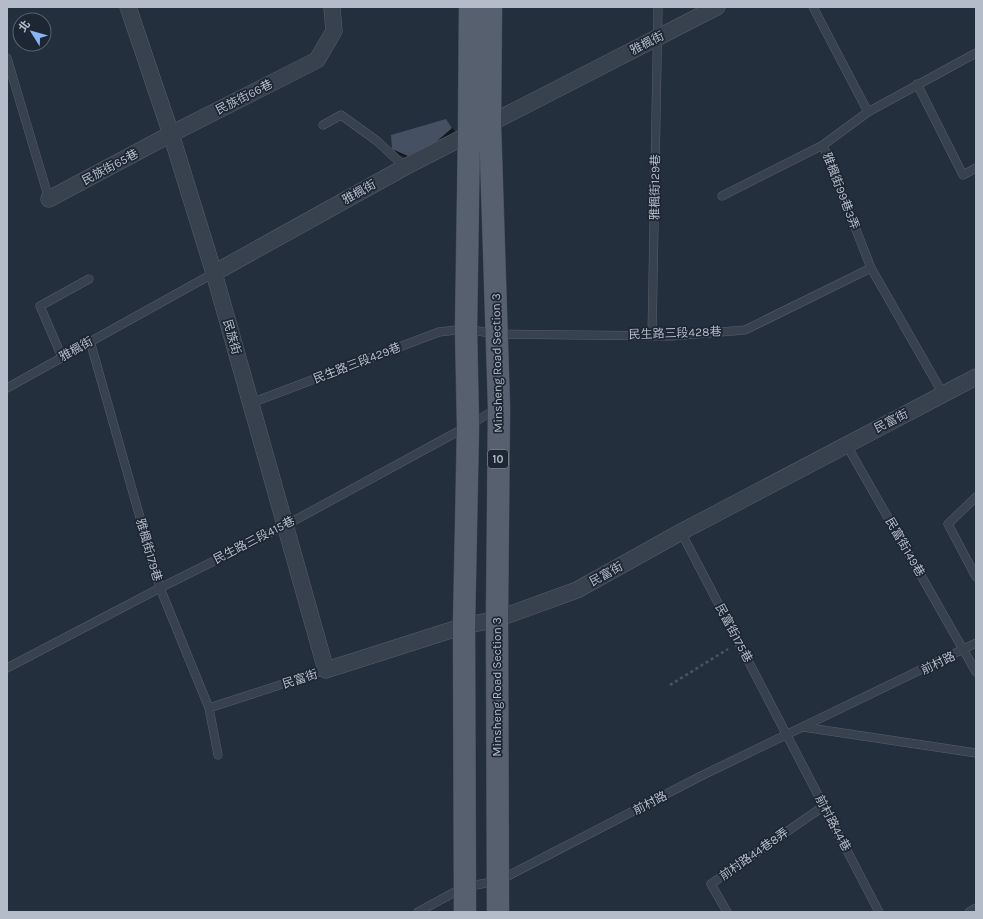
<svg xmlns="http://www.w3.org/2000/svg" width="983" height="919" font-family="Karla,'Noto Sans TC',sans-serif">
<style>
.shadow{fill:#0007}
.building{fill:#455162}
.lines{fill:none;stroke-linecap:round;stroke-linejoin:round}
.lane-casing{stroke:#565f6c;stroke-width:9}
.street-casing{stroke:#565f6c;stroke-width:17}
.primary-casing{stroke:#414a57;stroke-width:23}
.path{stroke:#44595c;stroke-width:2.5;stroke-dasharray:3 3;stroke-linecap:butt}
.lane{stroke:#38414e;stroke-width:8}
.street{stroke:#38414e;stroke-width:16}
.primary{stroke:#56606e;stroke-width:22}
.labels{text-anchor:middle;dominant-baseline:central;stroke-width:3.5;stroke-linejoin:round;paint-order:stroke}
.shield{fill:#1d2633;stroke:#878f9c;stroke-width:1}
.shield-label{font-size:11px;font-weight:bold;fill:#b4bcc9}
.street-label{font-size:12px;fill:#b4bcc9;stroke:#1d2633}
</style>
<rect width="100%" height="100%" fill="#242f3e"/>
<path class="shadow" d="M446,120l11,14 -42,27 -16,-6 -6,-7z"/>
<path class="building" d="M446,119l6,9 -16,14 -28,14 -16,-7 -1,-14z"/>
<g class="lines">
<defs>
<path id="lane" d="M813,7l55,105
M7,58l42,141
M917,84l46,91 13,-7
M323,125l18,-10 36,26 28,26
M722,196l101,-51
M652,335l6,-328
M90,341l70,247 49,120 9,47
M62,357l-22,-51 49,-27
M7,388l207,-115
M943,394l-72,-126 -48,-123 45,-33 108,-59
M251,403l188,-71 27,-3 30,5 175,2 74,-6 126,-62
M846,444l130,228
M976,497l-28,27 28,53
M681,532l198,380
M7,668l153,-80 126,-63 182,-99 28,-17
M209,708l117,-38
M803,727l173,26
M418,912l46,-25 34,-6 203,-105 275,-133
M727,912l-16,-28 113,-78
M969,912l7,-4"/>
<path id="street" d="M128,7l43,127 43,139 112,397 138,-44 33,-7 80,-29 104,-58 295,-155
M49,199l122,-65 146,-74 17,-29 -2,-24
M214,273l191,-106 312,-160"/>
<path id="primary" d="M491,7l-1,117 9,283 -2,212 1,293
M465,912l-1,-286 4,-200 -2,-97 3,-195 1,-127"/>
</defs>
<use href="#lane" class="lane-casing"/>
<use href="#street" class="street-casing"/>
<use href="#primary" class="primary-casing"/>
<path class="path" d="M670,685l58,-36"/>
<use href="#lane" class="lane"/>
<use href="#street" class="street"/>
<use href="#primary" class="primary"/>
</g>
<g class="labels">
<rect class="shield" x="488" y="450" width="20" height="18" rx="3"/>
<g class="shield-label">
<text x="498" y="459">10</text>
</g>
<g class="street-label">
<text transform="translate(647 43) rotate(-27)">雅楓街</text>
<text transform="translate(244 97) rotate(-27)">民族街66巷</text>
<text transform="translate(110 167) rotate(-28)">民族街65巷</text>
<text transform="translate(655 187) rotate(-89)">雅楓街129巷</text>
<text transform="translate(841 191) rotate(69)">雅楓街99巷3弄</text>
<text transform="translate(359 192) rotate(-29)">雅楓街</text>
<text transform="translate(675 333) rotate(-2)">民生路三段428巷</text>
<text transform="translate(232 337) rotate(74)">民族街</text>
<text transform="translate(76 349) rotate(-29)">雅楓街</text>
<text transform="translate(357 363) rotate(-21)">民生路三段429巷</text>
<text transform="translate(497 363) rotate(-91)">Minsheng Road Section 3</text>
<text transform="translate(891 421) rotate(-27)">民富街</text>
<text transform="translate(254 540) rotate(-27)">民生路三段415巷</text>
<text transform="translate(905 547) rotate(60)">民富街149巷</text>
<text transform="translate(149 550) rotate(74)">雅楓街179巷</text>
<text transform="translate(606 574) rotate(-29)">民富街</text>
<text transform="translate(734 633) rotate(62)">民富街175巷</text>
<text transform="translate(938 663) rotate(-26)">前村路</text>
<text transform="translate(300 679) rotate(-18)">民富街</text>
<text transform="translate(497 687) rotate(-90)">Minsheng Road Section 3</text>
<text transform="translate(650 803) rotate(-27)">前村路</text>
<text transform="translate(833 823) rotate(62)">前村路44巷</text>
<text transform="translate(754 854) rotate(-35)">前村路44巷8弄</text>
</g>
</g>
<rect width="983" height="919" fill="none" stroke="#b4bcc9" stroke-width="16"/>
<g transform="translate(32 32) rotate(307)"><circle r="19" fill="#1d2633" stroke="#59626f"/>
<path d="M0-3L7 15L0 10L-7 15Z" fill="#8ab4f8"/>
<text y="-6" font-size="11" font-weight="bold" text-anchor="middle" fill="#b4bcc9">北</text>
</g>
</svg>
